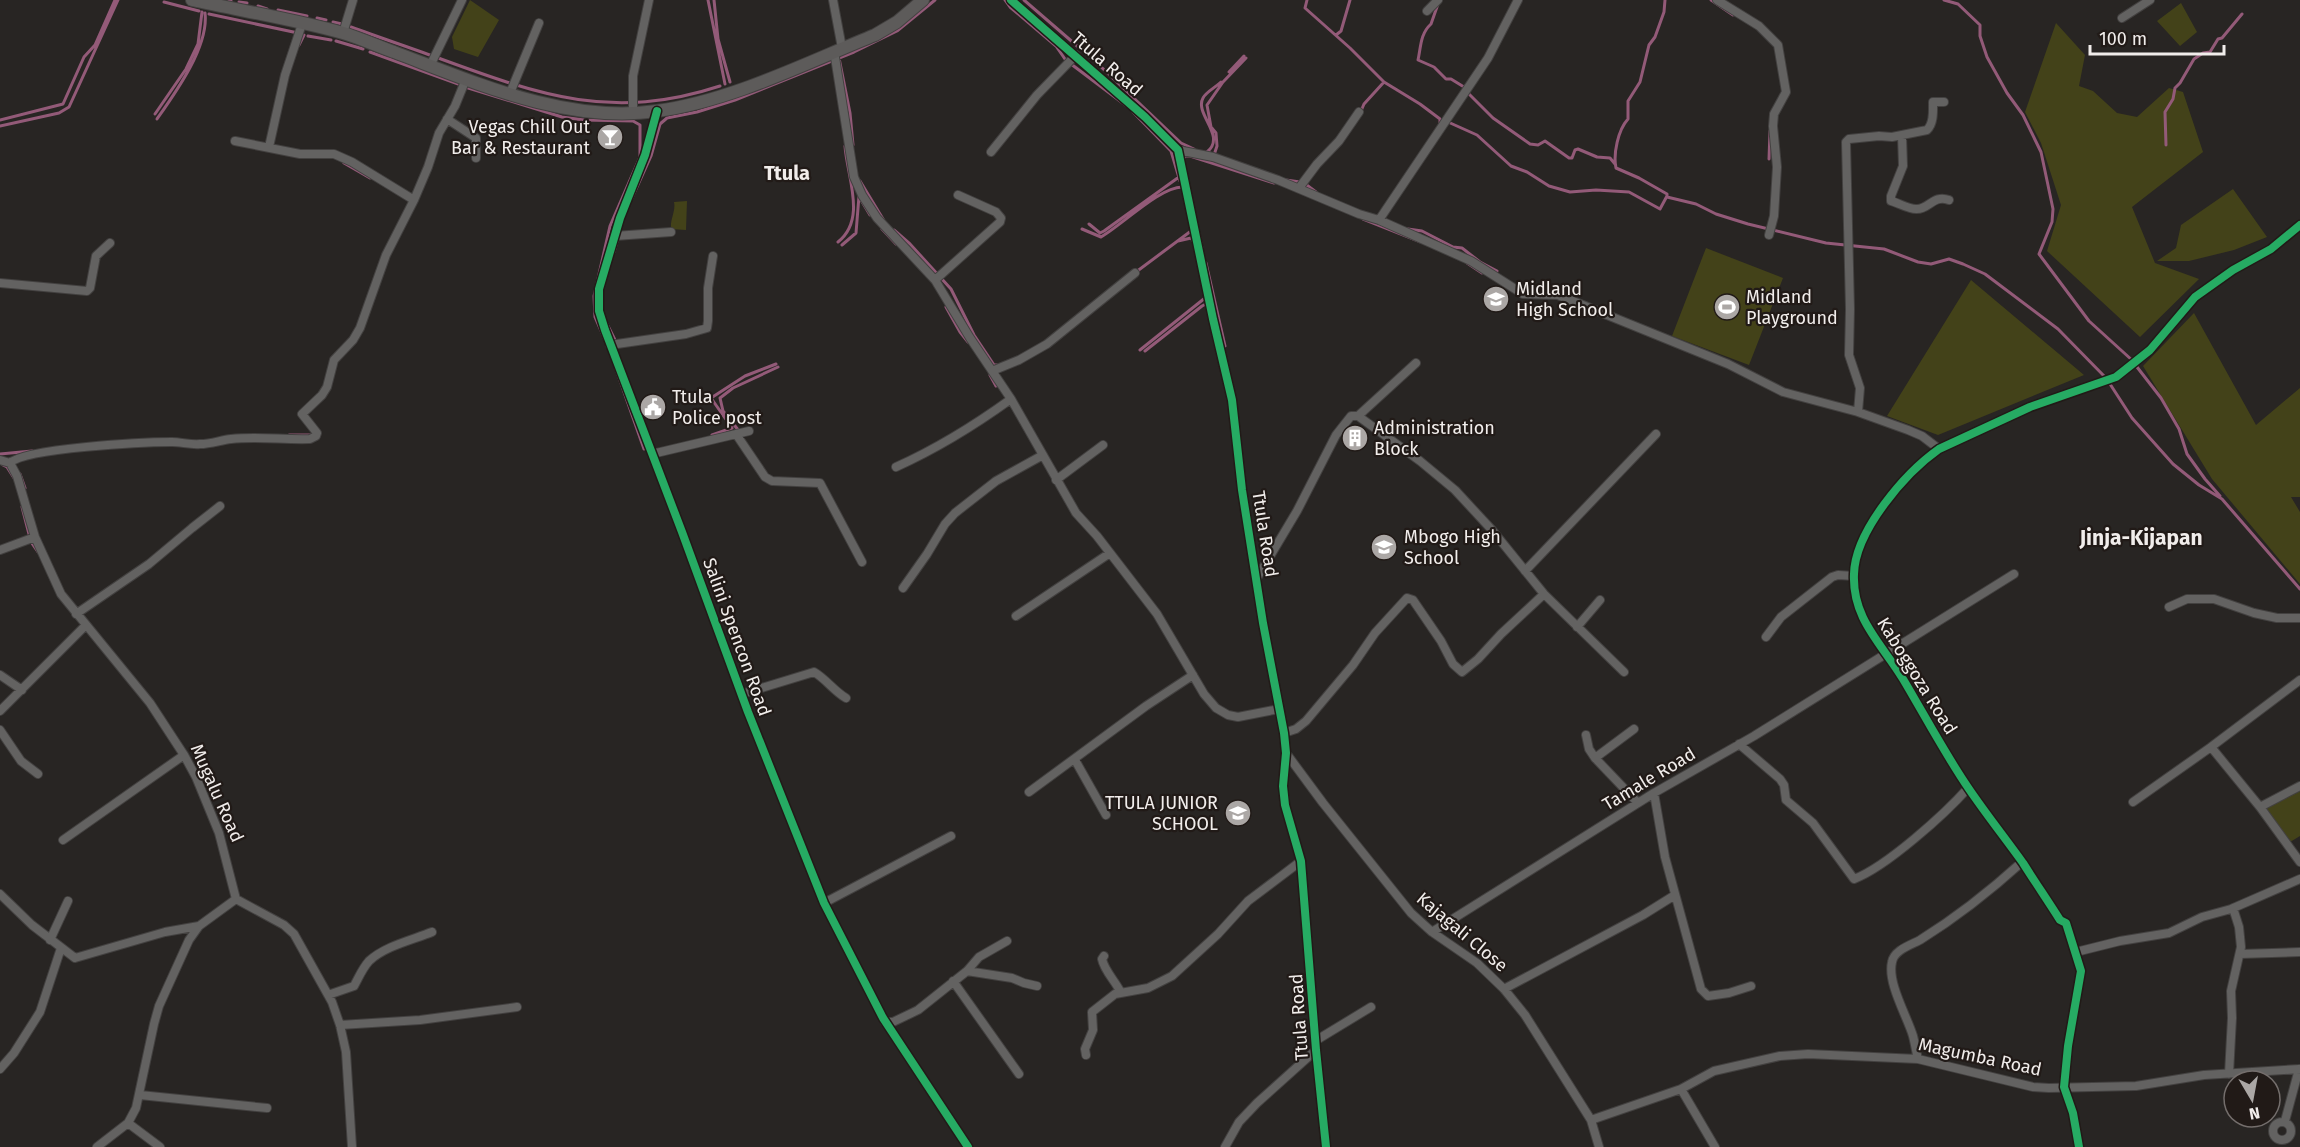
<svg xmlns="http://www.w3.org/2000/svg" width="2300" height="1147" font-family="'Fira Sans',sans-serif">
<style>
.green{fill:#434219}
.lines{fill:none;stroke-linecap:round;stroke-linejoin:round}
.stream{stroke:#935a78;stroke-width:3}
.street-casing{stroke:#434140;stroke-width:10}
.secondary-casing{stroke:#434140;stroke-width:14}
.street{stroke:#636261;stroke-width:8}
.secondary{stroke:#5d5b5a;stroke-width:12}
.cycleway-casing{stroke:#211a17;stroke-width:11}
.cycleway{stroke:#26ab63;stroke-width:8}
.labels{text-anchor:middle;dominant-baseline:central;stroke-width:4.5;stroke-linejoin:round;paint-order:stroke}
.street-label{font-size:18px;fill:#f1edeb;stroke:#211a17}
.poi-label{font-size:18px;fill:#f1edeb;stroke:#211a17;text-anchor:start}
.neighbourhood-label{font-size:20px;font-weight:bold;fill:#f1edeb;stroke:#211a17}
.quarter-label{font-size:21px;font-weight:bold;fill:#f1edeb;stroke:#211a17}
</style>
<rect width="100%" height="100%" fill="#282523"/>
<path class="green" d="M470,0l29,20 -21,37 -24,-8 -2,-12z
M2181,3l16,29 -17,14 -23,-25z
M2056,23l29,32 -6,31 14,5 24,22 20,4 32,-29 14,4 20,60 -71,55 23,56 44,16 -59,58 -93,-86 14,-46 -20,-62 -16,-31z
M2233,189l34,48 -33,13 -45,11h-32l19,-13 5,-23z
M687,201l-1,29 -15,-1c-1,-10 5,-18 3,-27z
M1706,248l77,30 -34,87 -77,-29z
M1971,280l113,95 -146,60 -51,-19z
M2194,313l62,112 44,-37v109h-9l9,15v72l-88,-105 -69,-113z
M2300,791v45l-10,6 -26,-34z"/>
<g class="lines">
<path class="stream" d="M229,0l2,1
M708,0l17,84
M714,0l4,39 12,43
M1005,0l5,7 46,39 11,16
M1024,0l74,64 83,79 13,6
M1307,0l-2,8 45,40 34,34 36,22 20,15v6
M1665,0l-1,12 -9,25 -6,8 -9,37 -12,19v18c-10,11 -15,35 -12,49l23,10 28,16v3l29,7 20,10 32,10 78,19 58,6 34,13 13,2 18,-5 14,5 22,10 73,55 48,49
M1711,0l22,15
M1944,0l14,4 22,21v11l7,21 20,36 16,22 18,37 12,57 -1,13 -13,32 50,67 44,40
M164,2l35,9
M239,2l8,1
M1438,4l-7,20c-11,10 -10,23 -13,36l16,7 12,12h5l13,8 1,-1
M258,6l9,3
M278,10l29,6
M209,14l89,19
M317,18l9,2
M333,22l9,2
M351,27c30,11 60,21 90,32 101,37 172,62 279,27
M1336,35l5,-4 9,-31
M308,36l23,4
M336,41l27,8
M299,45l5,-10
M370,52l91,33
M839,58l11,55 3,32
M1069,66l2,-2 57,43
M1229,72l15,-16
M465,87l97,30 22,3 49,1 7,4v32l-30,69 -16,70 1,21 10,23
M1467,92l26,26 37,26 8,1 7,-4 24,17h3l3,-8 3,-1 19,8 13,1 5,6
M1361,111l3,-7 20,-22
M1133,112l38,39 9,30
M155,114l31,-45 12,-25 4,-32
M157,119c19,-27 52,-73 48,-106
M0,120l63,-16 21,-47 11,-12 20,-45
M1448,122l29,13 34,31 16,6 22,14 21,6 26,-2 33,2 31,17 7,-13
M0,126l59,-13 10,-6 49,-107
M2166,145l-1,-33 8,-13 2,-11 5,-5 14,-24 9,-6 7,-1 8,-13 4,-1 20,-24
M1210,153l-3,-1c20,-16 -13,-38 -4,-54 3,-6 13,-11 18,-16
M1214,155l3,-9 -1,-13 -5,-6 -4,-22 16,-23 23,-24
M1769,159l1,-28
M1182,161l3,-5h5l84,27
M344,163l26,15
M1286,180l14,2
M860,181l23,38
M1304,183l12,9
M632,198l19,-42 9,-32 7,-6 30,-6 38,-12 119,-48 43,-21 38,-31
M861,200l9,15
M1363,219l58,23
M1089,224l11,9 4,-2 75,-54
M882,229l14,15
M1082,229l19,8c21,-12 59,-50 81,-50
M1408,229l14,2 31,16 9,1 18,14 17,9
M894,230l16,14 41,45 23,46 20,30h3
M1199,234l3,14
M1178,241l13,-3 2,3
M838,242c29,-23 9,-65 7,-96
M842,245l14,-12 3,-37
M614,252l4,-14
M1206,263l19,83
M1467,263l15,10
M1136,272l55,-41v-3
M946,307l14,25 8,10
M607,324l9,18
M1140,350l65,-52
M1145,351l57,-45 4,-2
M2137,367l24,31 18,31 8,25 18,25 15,17
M616,369l28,80
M990,375l6,11
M2110,384l22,34 41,46 26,21 23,14 78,90
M739,431l-16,-20 -3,-13 13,-10 45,-21
M289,435h24
M712,435l20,-7 -21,-30 34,-22 31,-12
M0,454l32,-3
M3,465l4,2 7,11
M20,474l5,14
M22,507l9,35 7,10"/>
<defs>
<path id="street" d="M833,0l9,48
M1011,0l134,117 33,33 35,169 19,81 10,90 21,133 21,110 2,20 -3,33 2,19 16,56 15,189 10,97
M1717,0l42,26 19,19 8,47 -12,22 -1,12 4,41 -3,49 -5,19
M1427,11l11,-11
M2122,18l28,-18
M343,33l10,-33
M834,51l20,126 8,18 15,23 58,62 35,58 41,61 65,114 21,23 60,78 47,80 12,14 12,7 10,2 41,-8
M430,66l32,-66
M510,93l29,-70
M657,111l-12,44 -25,63 -21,71v22l6,19 77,202 66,180 76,191 59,115 85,129
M633,113v-37l16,-76
M447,119l29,19v20
M1902,136l1,30 -12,30v5c8,2 17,8 25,8 13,1 17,-15 33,-9
M235,141l65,13h34l18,8 62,38
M269,147l16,-72 17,-51
M1178,150l35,7 65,23 81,34 20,6 92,41 52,33 35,1 170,69 55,28 75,20 50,18 14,6 17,13
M991,152l46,-57 39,-40
M1299,188l18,-24 22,-23 20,-29
M1379,220l109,-162 30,-58
M615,236l56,-4
M935,280l65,-58 1,-4 -5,-6 -38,-17
M0,283l87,8 3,-3 6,-32 14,-13
M610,345l76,-11 21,-6 1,-7v-33l5,-32
M992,371l27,-11 28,-16 88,-71
M1858,412l2,-24 -11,-33 1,-46 -4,-167 3,-3 30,-3 13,1 35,-7c7,-7 6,-19 6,-28h11
M1358,416l58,-53
M736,434l29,43 7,4 48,2 42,79
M652,454l97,-23
M0,460l10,3 7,13 18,61 26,57 89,109 34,52 12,22 23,56 17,66 -37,27 -10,14 -30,66 -5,18 -18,84 -8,15 -31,24
M10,463c15,-15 135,-21 162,-21 9,0 19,3 28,2 11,0 21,-4 31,-5 27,-3 53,1 79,0l6,-3 1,-3 -15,-19 20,-19 5,-8 7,-27 19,-20 7,-12 26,-73 28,-55 14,-33 11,-34 16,-27 11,-27
M896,467c40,-18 79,-42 115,-68
M1056,480l47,-35
M0,550l35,-13
M1525,571l131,-137
M1257,578l40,-67 39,-76 15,-19h7l62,45 35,29 37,40 52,64 80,78
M903,588l24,-34 18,-30 10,-11 41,-32 47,-26
M2169,607l18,-8h27l40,14 23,5h23
M76,614l73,-50 43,-36 28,-22
M1016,616l94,-63
M1577,627l23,-27
M1766,637l15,-20 51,-40 6,-2 16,1
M0,675l22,15
M742,694l72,-22c12,7 20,19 32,26
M0,711l86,-86
M0,730l21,31 17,13
M1284,733l12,-4 10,-8 47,-56 22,-32 32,-35 6,2 28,41 12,23 9,8 16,-13 23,-25 43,-40
M1586,735l3,14 6,9 43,45
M1739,744l41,35 4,6 2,15 27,23 41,56c32,-12 91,-65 114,-91
M2211,747l49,60 40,55
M1286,753l37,50 88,110 21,19 45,31 27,26 21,26 66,105 8,27
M1595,758l39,-29
M1075,760l31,55
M1029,792l117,-86 47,-31
M1654,793l11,64 36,132 7,7 21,-3 22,-7
M2133,802l78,-55 89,-67
M2260,807l40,-21
M63,840l121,-85
M0,894l32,31 43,33 90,-26 34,-6
M236,899l48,26 10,9 38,68 8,23 6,27 6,95
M824,903l127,-67
M1432,932l222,-139 100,-57 260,-162
M50,940l18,-39
M2076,952l44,-11 49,-8 33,-16 29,-8 69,-30
M2240,954l60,-2
M1104,956l-2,3c2,11 13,22 18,32
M967,971l45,7 12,5 13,3
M953,981l66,93
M1504,989l139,-74 32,-20
M328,995l26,-9c5,-9 8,-17 15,-25 16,-15 43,-21 63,-29
M885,1022h8l25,-12 49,-39 12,-14 28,-16
M340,1025l80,-5 97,-13
M1315,1041l56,-34
M1086,1055l-1,-6 8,-19 -1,-18 23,-18 33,-6 24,-12 46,-42 30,-33 53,-40
M1918,1059c-2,-8 -3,-15 -5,-23 -6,-20 -26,-53 -21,-74 2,-12 19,-17 28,-22 37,-23 70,-49 102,-78
M0,1069l14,-16 26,-41 21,-64
M2229,1074l3,-56 -1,-27 10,-44 -2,-20 -6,-19
M1681,1089l34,58
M140,1095l127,13
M1591,1120l90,-31 33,-18 66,-15 28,-2 110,5 115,28 16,1 87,-2 68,-11 96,-6
M2285,1121l14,-52
M2273 1131a9 9 0 1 1 18 0a9 9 0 1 1-18 0Z
M128,1123l32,24
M1225,1147l14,-25 18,-19 59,-53
M2079,1147l-6,-34 -9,-26 4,-41 13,-75 -15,-48 -6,-3c-12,-19 -25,-38 -37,-57 -18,-25 -37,-49 -54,-74 -24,-35 -44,-73 -66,-110 -21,-35 -51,-60 -49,-105 1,-43 51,-101 85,-125l91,-42 86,-30 34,-27 45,-53 38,-27 38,-21 29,-24"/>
<path id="secondary" d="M192,0c50,11 102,19 151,33 17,5 34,13 51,19 82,31 173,72 263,59 74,-10 149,-48 218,-76l22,-13 26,-22"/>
</defs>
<use href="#street" class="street-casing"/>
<use href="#secondary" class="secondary-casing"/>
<use href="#street" class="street"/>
<use href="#secondary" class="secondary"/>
<defs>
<path id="cycleway" d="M1011,0l134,117 33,33 35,169 19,81 10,90 21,133 21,110 2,20 -3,33 2,19 16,56 15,189 10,97
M657,111l-12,44 -25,63 -21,71v22l6,19 77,202 66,180 76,191 59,115 85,129
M2079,1147l-6,-34 -9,-26 4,-41 13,-75 -15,-48 -6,-3c-12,-19 -25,-38 -37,-57 -18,-25 -37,-49 -54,-74 -24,-35 -44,-73 -66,-110 -21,-35 -51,-60 -49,-105 1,-43 51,-101 85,-125l91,-42 86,-30 34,-27 45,-53 38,-27 38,-21 29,-24"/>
</defs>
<use href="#cycleway" class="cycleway-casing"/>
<use href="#cycleway" class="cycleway"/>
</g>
<defs>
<symbol id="bar-disc" viewBox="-11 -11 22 22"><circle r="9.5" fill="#aba7a5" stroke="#211a17"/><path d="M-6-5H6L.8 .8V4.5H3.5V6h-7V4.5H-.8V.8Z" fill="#fff"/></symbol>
<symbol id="school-disc" viewBox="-11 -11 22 22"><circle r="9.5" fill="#aba7a5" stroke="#211a17"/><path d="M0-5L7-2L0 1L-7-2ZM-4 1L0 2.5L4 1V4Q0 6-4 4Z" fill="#fff"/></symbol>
<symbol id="stadium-disc" viewBox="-11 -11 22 22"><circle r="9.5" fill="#aba7a5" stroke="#211a17"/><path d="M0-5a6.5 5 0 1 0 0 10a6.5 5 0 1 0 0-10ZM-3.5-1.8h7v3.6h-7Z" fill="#fff"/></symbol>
<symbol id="civic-disc" viewBox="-11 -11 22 22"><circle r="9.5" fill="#aba7a5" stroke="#211a17"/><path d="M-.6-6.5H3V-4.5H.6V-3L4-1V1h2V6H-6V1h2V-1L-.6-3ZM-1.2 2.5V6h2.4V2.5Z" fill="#fff"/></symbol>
<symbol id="building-disc" viewBox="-11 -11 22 22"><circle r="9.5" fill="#aba7a5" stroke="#211a17"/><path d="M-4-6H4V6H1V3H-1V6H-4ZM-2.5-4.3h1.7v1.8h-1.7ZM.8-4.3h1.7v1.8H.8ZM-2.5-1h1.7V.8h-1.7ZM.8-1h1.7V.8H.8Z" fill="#fff"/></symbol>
</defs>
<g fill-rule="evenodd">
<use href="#bar-disc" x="595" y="122" width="30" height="30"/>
<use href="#school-disc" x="1481" y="284" width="30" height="30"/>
<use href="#stadium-disc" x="1712" y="292" width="30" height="30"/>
<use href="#civic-disc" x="638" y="392" width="30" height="30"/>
<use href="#building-disc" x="1340" y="423" width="30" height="30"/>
<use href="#school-disc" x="1369" y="532" width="30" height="30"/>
<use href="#school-disc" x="1223" y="798" width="30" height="30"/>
</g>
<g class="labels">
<g class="street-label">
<text transform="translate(1107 64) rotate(41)">Ttula Road</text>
<text transform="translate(1265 534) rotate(81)">Ttula Road</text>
<text transform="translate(737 637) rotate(70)">Salini Spencon Road</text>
<text transform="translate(1917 676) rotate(58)">Kaboggoza Road</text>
<text transform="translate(1649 779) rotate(-31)">Tamale Road</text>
<text transform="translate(217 793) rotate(66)">Mugalu Road</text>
<text transform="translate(1462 932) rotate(40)">Kajagali Close</text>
<text transform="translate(1299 1017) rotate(-94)">Ttula Road</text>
<text transform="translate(1980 1057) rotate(12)">Magumba Road</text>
</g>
<g class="poi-label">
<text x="590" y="127" text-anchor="end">Vegas Chill Out<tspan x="590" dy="21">Bar &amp; Restaurant</tspan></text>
<text x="1516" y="289">Midland<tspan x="1516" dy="21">High School</tspan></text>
<text x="1746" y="297">Midland<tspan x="1746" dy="21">Playground</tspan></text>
<text x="672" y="397">Ttula<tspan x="672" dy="21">Police post</tspan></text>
<text x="1374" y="428">Administration<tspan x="1374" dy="21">Block</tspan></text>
<text x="1404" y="537">Mbogo High<tspan x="1404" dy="21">School</tspan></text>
<text x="1218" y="803" text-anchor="end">TTULA JUNIOR<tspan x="1218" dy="21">SCHOOL</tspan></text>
</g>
<g class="neighbourhood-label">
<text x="787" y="173">Ttula</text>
</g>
<g class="quarter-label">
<text x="2141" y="538">Jinja-Kijapan</text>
</g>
</g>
<g transform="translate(2252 1099) rotate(170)"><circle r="28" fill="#211a17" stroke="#746e6c" stroke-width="1.5"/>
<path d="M0-4.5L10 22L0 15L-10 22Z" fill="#aba7a5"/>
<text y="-9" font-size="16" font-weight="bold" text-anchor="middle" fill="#f1edeb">N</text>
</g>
<path d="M2090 45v9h134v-9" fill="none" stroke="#f1edeb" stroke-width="3"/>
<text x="2099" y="45" font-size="18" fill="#f1edeb" stroke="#211a17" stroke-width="4.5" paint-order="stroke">100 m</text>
</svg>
